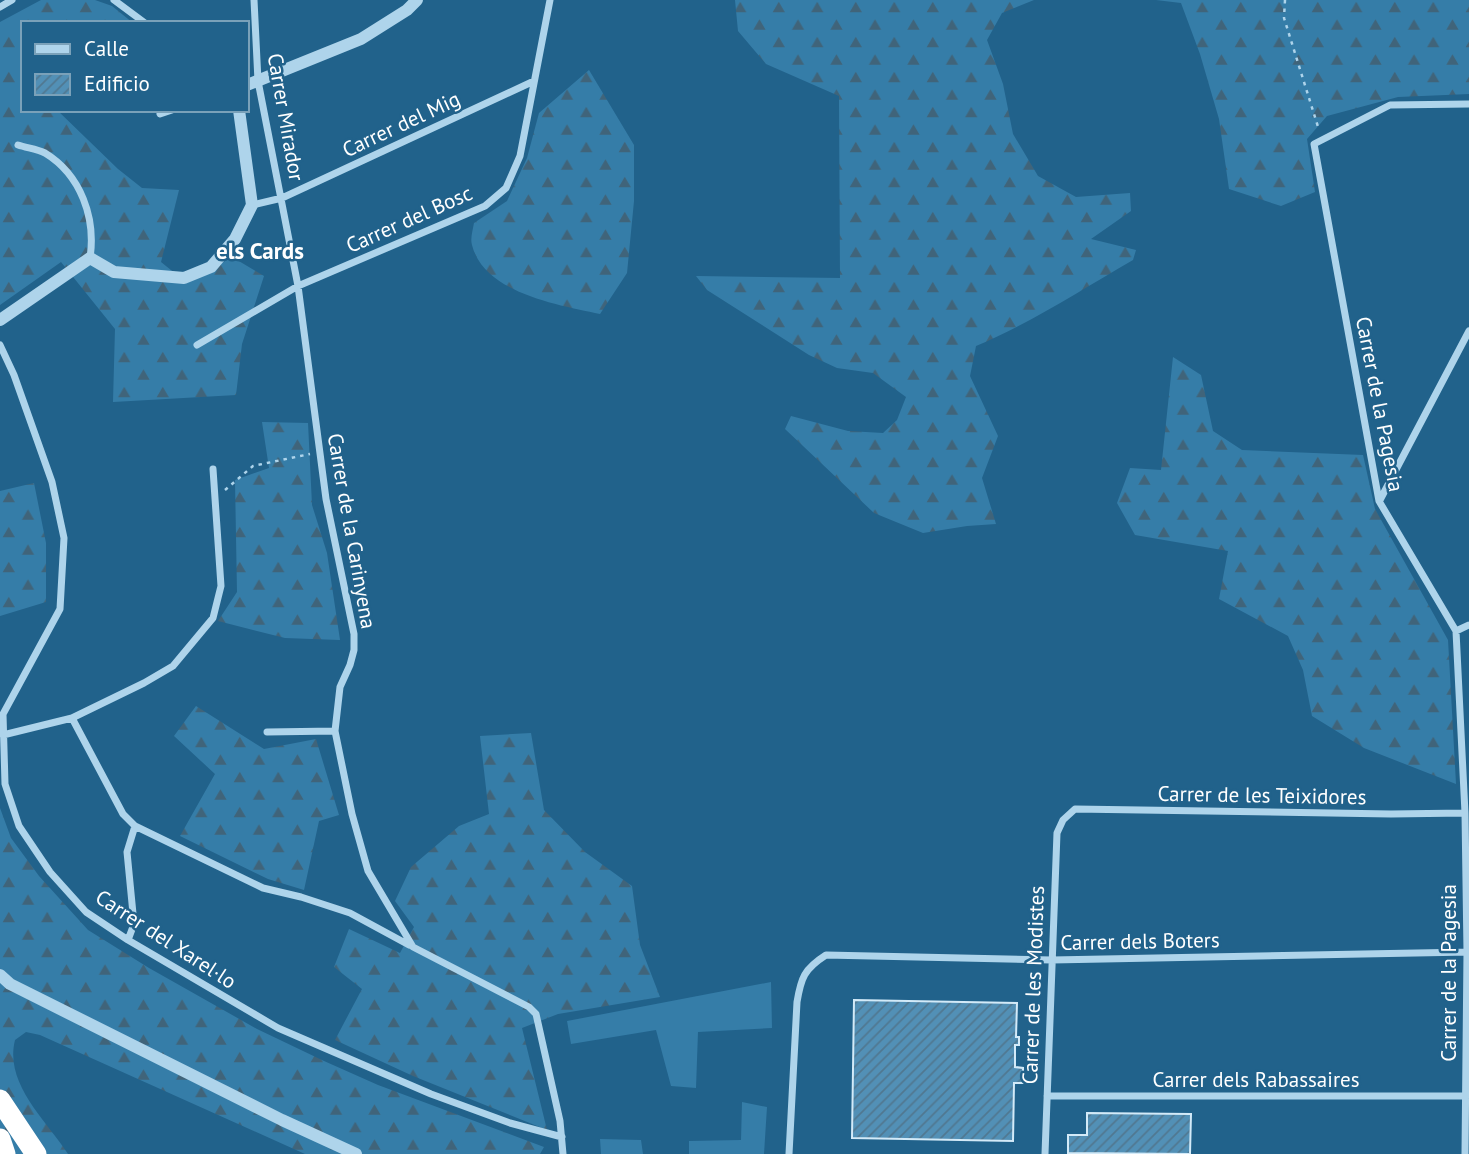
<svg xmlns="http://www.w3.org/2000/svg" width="1469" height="1154" font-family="'PT Sans',sans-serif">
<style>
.grass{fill:#357da8}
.forest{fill:url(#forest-firs)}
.building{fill:url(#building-hatch);stroke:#d3eaf8;stroke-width:2}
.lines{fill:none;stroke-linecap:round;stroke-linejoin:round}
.path{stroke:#aed4eb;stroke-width:2.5;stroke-dasharray:3.5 5;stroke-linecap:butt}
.minor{stroke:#aed4eb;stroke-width:7}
.tertiary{stroke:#aed4eb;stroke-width:12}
.motorway{stroke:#fff;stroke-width:21}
.labels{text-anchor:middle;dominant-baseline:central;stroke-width:5;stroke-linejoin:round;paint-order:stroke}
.street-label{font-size:21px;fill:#fff;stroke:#21628b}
.neighbourhood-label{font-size:23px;font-weight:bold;fill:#fff;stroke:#21628b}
</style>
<defs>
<pattern id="forest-firs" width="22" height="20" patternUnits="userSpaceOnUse" patternTransform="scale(1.75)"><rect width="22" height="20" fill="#357da8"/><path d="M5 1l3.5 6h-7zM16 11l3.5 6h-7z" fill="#40647a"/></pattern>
<pattern id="building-hatch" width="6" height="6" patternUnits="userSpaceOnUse" patternTransform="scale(1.75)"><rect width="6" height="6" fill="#5290b6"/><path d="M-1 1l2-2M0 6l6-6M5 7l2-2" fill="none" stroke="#507891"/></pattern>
</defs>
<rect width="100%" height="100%" fill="#21628b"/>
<path class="grass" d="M771,982l1,46 -74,4 -2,56 -25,-2 -15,-56 -85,14 -4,-23z
M742,1102l25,5 -3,47h-75v-13l52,-1z
M600,1139l41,1 2,14h-42z"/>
<path class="forest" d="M41,0h54l17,6 21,17h-110v87h34l61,59 24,19 37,2 -18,72 26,21 45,-26 32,19 -22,68 -6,51 -123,7 2,-73 -54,-67 -61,43v-283z
M735,0h299l-32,13 -15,27 16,44 10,50 25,42 38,21 54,-4 1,18 -40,28 45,11 -3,10c-52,30 -102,63 -157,86l-6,30 28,60 -16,42 14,46 -29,2 -44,7 -49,-20 -89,-84 6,-13 57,15 35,2 14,-13 9,-23 -33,-24 -36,-5 -28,-13 -102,-65 -11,-14 144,2 -1,-182 -73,-32 -28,-33z
M1156,0h313v94l-71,3 -71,19 -20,23 8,53 -34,14 -52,-17 -10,-70 -19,-65 -19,-51z
M589,70l45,75v56l-7,72 -27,41c-42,-9 -116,-21 -128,-69 -2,-6 1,-16 2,-22l33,-22 20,-43 12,-45z
M1173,357l28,18 12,56 29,19 121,5 12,54 73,131 8,144 -92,-36 -52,-32 -9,-46 -15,-34 -69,-37 9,-48 -93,-16 -18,-32 13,-35 31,2z
M262,422l46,1 4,82 15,48 13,87 -55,-2 -67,-17 19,-29 -2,-112 34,-12z
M34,483l12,60v59l-46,14v-125z
M196,706l68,43 52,-10 23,76 -20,6 -15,69 -36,-11 -88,-43 35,-62 -41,-38z
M531,733l13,77 41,42 47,34 8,59 20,52 -102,17 -36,14 25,102 -134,-54 -78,-36 27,-51 -28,-22 15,-38 51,24 14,-26 -19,-26 16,-34 48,-41 30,-12 -9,-78z
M0,808l11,30 28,38 49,54 61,38 108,61 67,32 54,24 166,62 -4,7h-235l-265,-119 -14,-3 -11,8c-11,44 31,80 53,114h-68z"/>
<path class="building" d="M854,1000l163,3 -1,34h3v8h-4v22l8,1v15h-9l-1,58 -161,-3z
M1087,1113l104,1 -1,40 -122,-1v-18h19z"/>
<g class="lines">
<path class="path" d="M1285,0l-1,18 35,112
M225,490l28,-24 57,-12"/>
<path class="minor" d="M114,0l31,23
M254,0l4,81 40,205 28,213 28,135v16l-4,15 -10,22 -5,44 17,83 16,57 45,76 116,60 7,7 24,107 3,33
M0,7l12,-7
M160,114l12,-4
M18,145c9,3 19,4 27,8 36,22 51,65 45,105
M252,205l30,-7 252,-117
M0,345l14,30 38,107 12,56 -4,71 -57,105 2,70 14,42 31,46 36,40 42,28 150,88 153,66 79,29 52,14
M197,345l101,-59 187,-80 21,-18 14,-32 30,-156
M1380,500l89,-169
M1456,631l13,-6
M72,718l51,96 12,12 128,62 38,9 49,16 59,32
M267,732l68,-1
M3,735l69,-17 72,-35 29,-17 40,-48 8,-32 -8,-117
M128,940l6,-16 -7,-72 8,-26
M1047,1096h419
M789,1154l8,-152c4,-24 7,-33 29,-47l226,5 417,-8
M1045,1154l12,-321 6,-13 12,-11 316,5 74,-1
M1465,1154l2,-202 -2,-139 -9,-182 -77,-130 -65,-357 76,-39 79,-1"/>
<path class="tertiary" d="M247,85l114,-46 46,-29 10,-10
M0,320l90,-62 24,14 70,6 27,-11 24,-28 17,-34 -13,-95
M0,975l10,9 272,136 74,34"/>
<path class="motorway" d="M0,1100l36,54
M0,1139l5,15"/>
</g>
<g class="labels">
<g class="street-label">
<text transform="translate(286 117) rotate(80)">Carrer Mirador</text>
<text transform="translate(401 124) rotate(-25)">Carrer del Mig</text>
<text transform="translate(409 219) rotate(-24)">Carrer del Bosc</text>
<text transform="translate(1380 404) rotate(79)">Carrer de la Pagesia</text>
<text transform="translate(352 531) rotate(80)">Carrer de la Carinyena</text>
<text transform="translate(1262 795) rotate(1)">Carrer de les Teixidores</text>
<text transform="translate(166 939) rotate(33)">Carrer del Xarel·lo</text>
<text transform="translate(1140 941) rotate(-1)">Carrer dels Boters</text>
<text transform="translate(1448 973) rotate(-90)">Carrer de la Pagesia</text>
<text transform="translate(1033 985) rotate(-88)">Carrer de les Modistes</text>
<text x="1256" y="1079">Carrer dels Rabassaires</text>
</g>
<g class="neighbourhood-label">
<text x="260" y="250">els Cards</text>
</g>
</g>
<rect x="21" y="21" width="228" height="91" fill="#21628b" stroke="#7aa1b9" stroke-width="2"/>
<rect x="35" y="44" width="35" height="10" fill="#aed4eb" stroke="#7aa1b9" stroke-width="2"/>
<text x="84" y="56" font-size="21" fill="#ffffff">Calle</text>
<rect x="35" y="74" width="35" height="21" fill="url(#building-hatch)" stroke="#7aa1b9" stroke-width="2"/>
<text x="84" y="91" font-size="21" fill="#ffffff">Edificio</text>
</svg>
